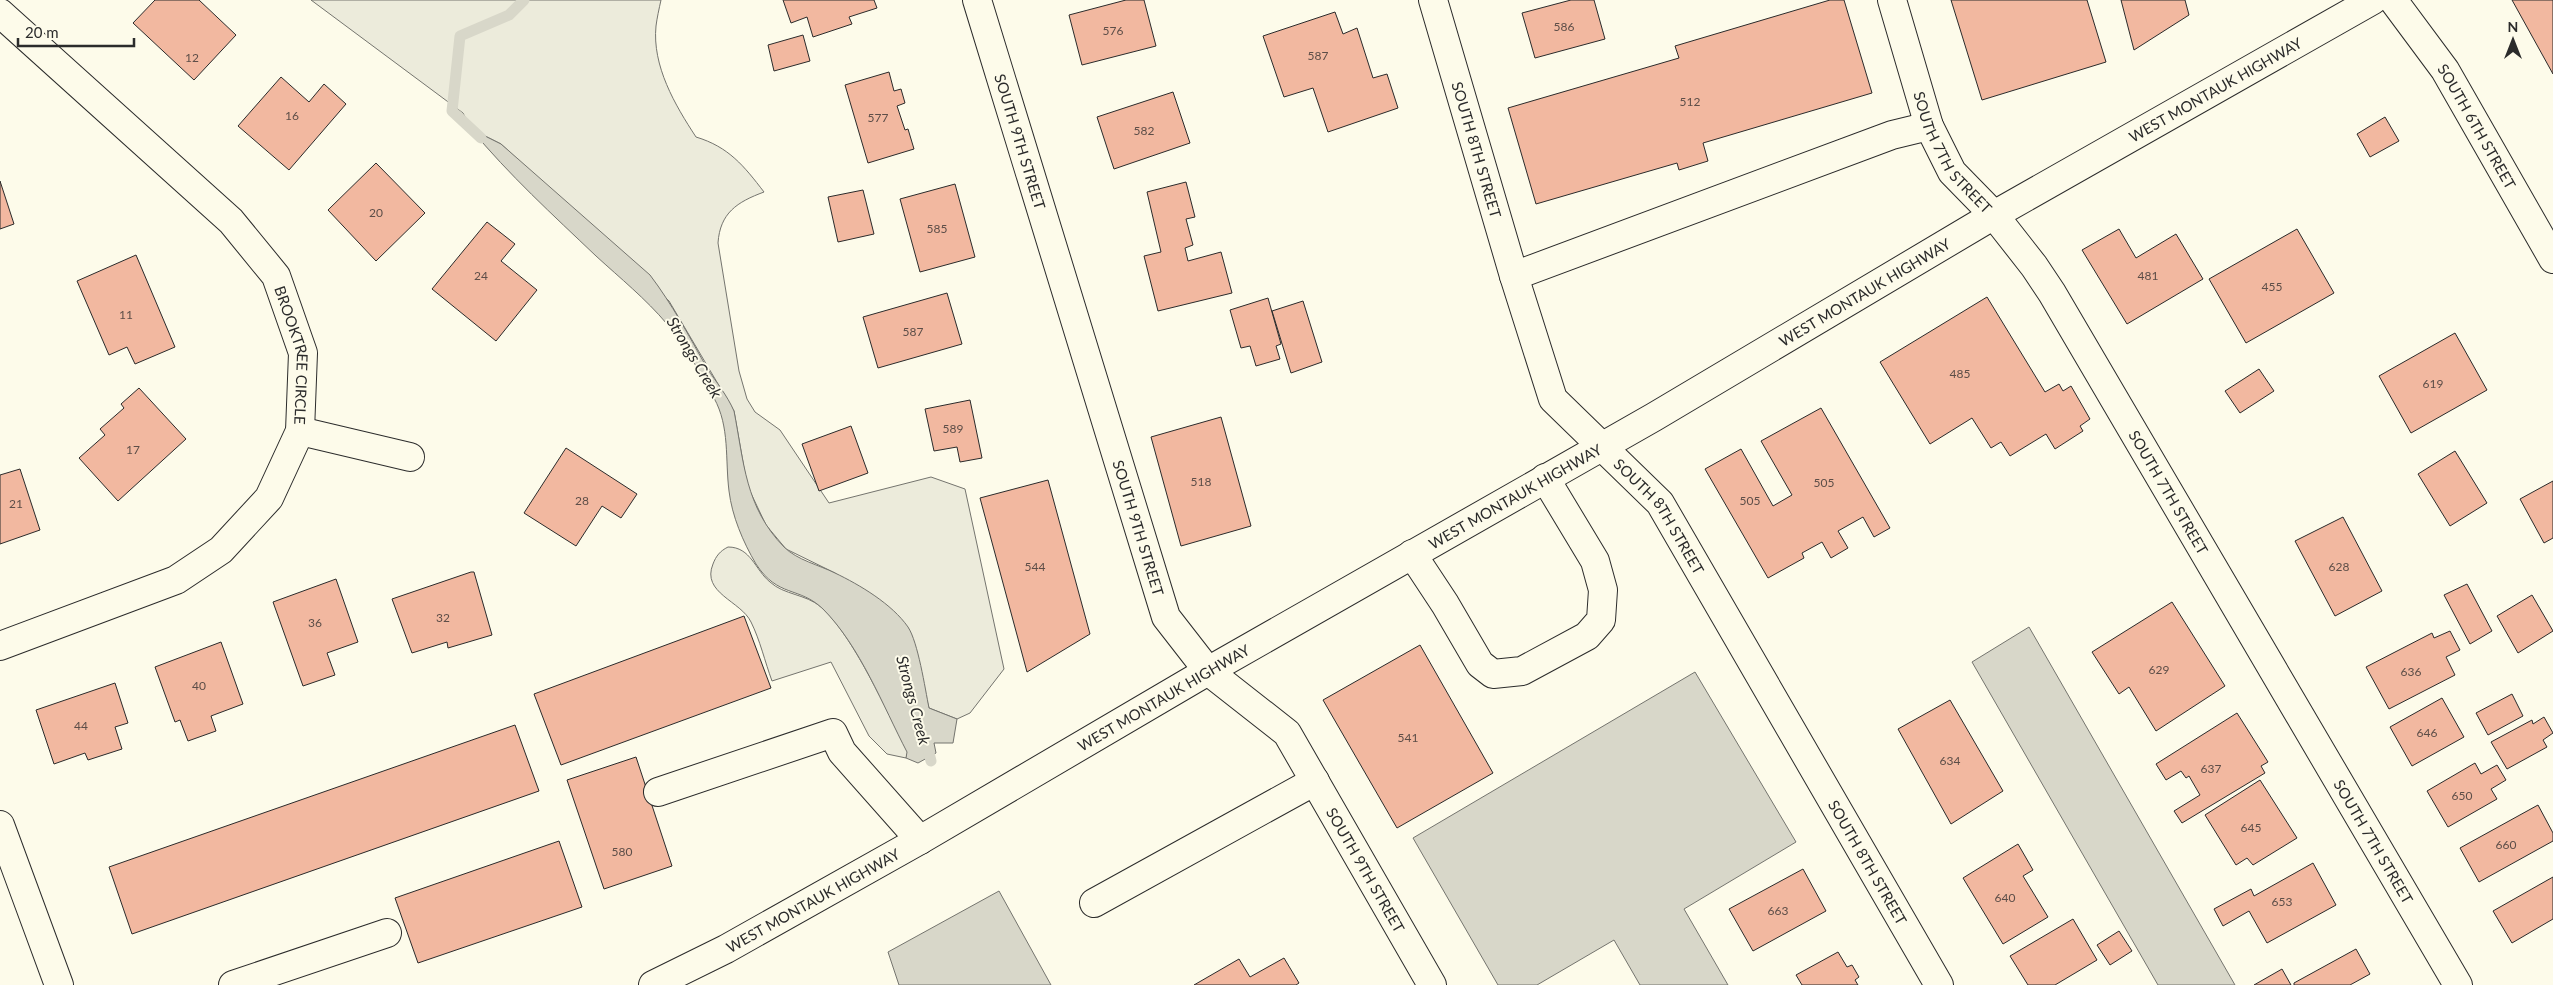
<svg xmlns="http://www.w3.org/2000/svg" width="2553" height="985" font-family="Lato,sans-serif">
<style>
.green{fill:#ecebdb;stroke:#74746e}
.water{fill:#d8d7c9;stroke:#74746e}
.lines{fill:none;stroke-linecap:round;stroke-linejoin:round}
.stream{stroke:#d8d7c9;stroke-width:11}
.building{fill:#f2b8a0;stroke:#2b2b2b}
.minor-casing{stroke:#2b2b2b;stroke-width:30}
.major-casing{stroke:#2b2b2b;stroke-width:30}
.minor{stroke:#fdfbea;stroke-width:28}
.major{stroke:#fdfbea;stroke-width:28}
.labels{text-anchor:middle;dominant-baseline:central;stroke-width:4;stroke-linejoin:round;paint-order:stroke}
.number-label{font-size:12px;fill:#5d4e48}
.street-label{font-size:15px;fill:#2b2b2b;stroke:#fdfbea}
.water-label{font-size:16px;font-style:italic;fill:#2b2b2b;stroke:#fdfbea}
</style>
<rect width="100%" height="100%" fill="#fdfbea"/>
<path class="green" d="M311,0h350c-2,9 -4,18 -5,26 -4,40 19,79 40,111 33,10 48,29 68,55 -27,10 -44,21 -46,51l21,128 8,28 8,13 25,18 49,73 102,-26 34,12 39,180 -34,44 -13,6 -28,-11 -21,-80 -73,-55 -49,-24 -20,-24 -19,-40 -13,-74 -65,-110 -168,-157 -30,-15 -8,-16z
M728,547c23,0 27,23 42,35 14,13 36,12 51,25 33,29 65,104 87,145l-2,6 -19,-4 -18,-18 -38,-74 -59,19c-7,-19 -12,-41 -21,-59 -10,-21 -50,-29 -38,-58 3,-8 7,-13 15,-17z"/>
<path class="water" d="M471,129l30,15 149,131c22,29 39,61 57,93 9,14 20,27 27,43 10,51 11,96 50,136 13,13 35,18 51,26 25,12 57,31 73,54 10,15 17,61 21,81l28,11 -4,24h-19l2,10 -18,10 -12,-5 1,-6c-24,-46 -47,-106 -84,-143 -24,-23 -45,-11 -67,-45 -13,-22 -24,-48 -27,-73 -4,-32 1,-64 -15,-93 -14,-25 -28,-52 -47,-74 -21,-25 -47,-46 -71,-68 -43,-41 -87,-81 -125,-127z
M2029,627l206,358h-77l-186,-323z
M1695,672l101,170 -112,67 44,76h-88l-26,-45 -77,45h-39l-85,-147z
M999,891l52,94h-152l-11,-33z"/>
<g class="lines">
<path class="stream" d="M481,138l-29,-27 8,-75 49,-21 15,-15
M926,741l5,20"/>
</g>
<path class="building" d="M155,0h44l37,35 -42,45 -61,-57z
M783,0h91l3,8 -28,9 3,7 -39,13 -6,-20 -16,6z
M1126,0h18l12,46 -74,19 -13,-50z
M1571,0h23l11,39 -70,19 -13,-45z
M1830,0h14l28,93 -169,50 5,18 -29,9 -2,-7 -141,41 -28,-96 171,-50 -4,-12z
M1951,0h136l19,62 -124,38z
M2121,0h64l4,15 -55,35z
M2512,0h41v74z
M1335,12l8,22 14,-6 16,50 14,-4 11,34 -70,24 -15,-44 -29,9 -21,-61z
M803,35l7,26 -36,10 -6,-26z
M889,72l5,19 7,-2 4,14 -8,3 8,24 3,-1 6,20 -46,14 -23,-78z
M281,77l28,25 15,-18 22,20 -57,66 -51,-44z
M1173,92l17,51 -76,26 -17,-52z
M2385,117l14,24 -29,16 -13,-23z
M376,163l49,50 -49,48 -48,-51z
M0,181l14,43 -14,5z
M1186,182l9,35 -9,2 7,26 -8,3 3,13 33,-9 11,41 -74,18 -14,-55 17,-4 -14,-60z
M955,184l20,73 -55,15 -20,-73z
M863,190l11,44 -36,8 -10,-45z
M487,222l28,22 -14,17 36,29 -41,51 -64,-52z
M2119,229l17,29 40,-24 27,45 -76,45 -45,-74z
M2297,229l37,64 -88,50 -37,-64z
M136,255l39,92 -40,17 -8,-17 -18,8 -32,-74z
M947,293l15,51 -84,24 -15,-51z
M1987,297l58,95 14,-8 4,7 8,-5 19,33 -10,7 3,5 -28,18 -9,-15 -36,22 -9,-14 -10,6 -19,-30 -42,26 -50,-82z
M1268,298l13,46 -5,2 4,13 -24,7 -6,-20 -9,2 -11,-38z
M1303,301l19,61 -31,11 -19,-62z
M2455,333l32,57 -76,43 -32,-57z
M2259,369l15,22 -34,22 -15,-22z
M139,388l47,51 -68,62 -39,-43 26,-23 -5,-6 24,-21 -3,-4z
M970,400l12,58 -22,4 -3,-15 -23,4 -9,-42z
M1821,408l69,120 -16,9 -11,-20 -25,14 10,17 -17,10 -9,-16 -20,11 2,5 -36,20 -63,-109 36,-20 32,57 19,-11 -31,-54z
M1221,417l30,109 -70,20 -30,-109z
M851,426l17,47 -49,18 -17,-47z
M566,448l71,46 -16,24 -19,-12 -26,40 -52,-33z
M2455,451l32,52 -37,23 -32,-52z
M20,469l20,61 -40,14v-69z
M1048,480l42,154 -63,38 -47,-174z
M2553,481v57l-9,5 -24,-44z
M2343,517l39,74 -47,25 -40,-75z
M471,572h3l18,63 -44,13 -1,-6 -35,11 -20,-54z
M336,579l22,63 -31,11 8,22 -32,11 -30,-84z
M2467,584l25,47 -22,13 -26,-49z
M2532,595l21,36 -35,22 -21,-37z
M2172,602l53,84 -69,45 -27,-44 -10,7 -27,-42z
M744,616l27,72 -210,77 -27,-71z
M2450,631l10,19 -14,7 9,18 -66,34 -23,-42 66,-34 2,5z
M221,642l22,62 -32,12 5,15 -28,10 -8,-21 -5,2 -20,-55z
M1420,645l73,128 -96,55 -74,-128z
M115,683l13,40 -13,4 7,22 -34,11 -3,-7 -31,11 -18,-54z
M2512,694l11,22 -35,19 -12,-22z
M2442,698l22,39 -52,29 -22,-39z
M1950,700l53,91 -52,33 -53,-95z
M2237,713l31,49 -7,4 4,7 -83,50 -8,-12 26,-16 -11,-19 -3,2 -5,-7 -15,9 -10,-16z
M2544,717l9,16 -10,7 4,7 -40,22 -16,-27 41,-22 1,4z
M515,725l24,66 -407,143 -23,-67z
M636,757l36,109 -68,23 -37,-109z
M2475,763l6,11 16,-9 9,15 -15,9 6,10 -49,28 -21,-36z
M2260,780l37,58 -44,27 -6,-7 -11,7 -31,-50z
M2538,805l15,28v8l-74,41 -19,-34z
M559,841l23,66 -164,56 -23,-65z
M2018,844l15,26 -10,6 25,41 -45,27 -40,-66z
M2313,863l23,42 -69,38 -18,-32 -26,15 -9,-17 37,-20 3,7z
M1803,869l23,42 -73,40 -24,-42z
M2553,877v42l-41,24 -19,-32z
M2073,919l24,41 -42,25h-27l-18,-29z
M2119,931l13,20 -22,14 -13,-20z
M2356,949l14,25 -20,11h-56v-2z
M1838,952l9,15 5,-2 7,12 -4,3 3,5h-56l-6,-10z
M1284,958l15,25 -3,2h-102l45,-26 11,18z
M2282,969l9,16h-37z"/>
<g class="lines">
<defs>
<g id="minor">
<path id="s1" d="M977,0l189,617 42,54 79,62 145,252"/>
<path id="s2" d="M1433,0l81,276 39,123 107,104 279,482"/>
<path id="s3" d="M1892,0l37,126 23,46 42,43 40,51 18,27 406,692"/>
<path id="s4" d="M2393,0l52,70 108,189"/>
<path id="s5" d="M0,13l231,208 45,55 27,77 -3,78 -31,67 -48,52 -45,30 -176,66"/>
<path d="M1514,276l378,-141 37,-9"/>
<path d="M300,431l110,26"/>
<path d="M1412,554l33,50 35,60 13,10 29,-3 65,-35 14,-16 2,-30 -8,-29 -50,-83"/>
<path d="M658,792l175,-59 9,19 78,88"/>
<path d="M0,825l59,160"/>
<path d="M1094,903l221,-122"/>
<path d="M233,985l154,-52"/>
</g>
<g id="major">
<path id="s6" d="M653,985l73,-36 194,-109 288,-169 446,-254 340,-202 379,-215"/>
</g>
</defs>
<use href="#minor" class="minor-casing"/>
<use href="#major" class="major-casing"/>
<use href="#minor" class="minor"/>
<use href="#major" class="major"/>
</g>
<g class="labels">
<g class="number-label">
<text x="1564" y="26">586</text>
<text x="1113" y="30">576</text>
<text x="1318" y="55">587</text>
<text x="192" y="57">12</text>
<text x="1690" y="101">512</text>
<text x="292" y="115">16</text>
<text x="878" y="117">577</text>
<text x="1144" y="130">582</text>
<text x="376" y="212">20</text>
<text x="937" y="228">585</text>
<text x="481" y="275">24</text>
<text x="2148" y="275">481</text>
<text x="2272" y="286">455</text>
<text x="126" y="314">11</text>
<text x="913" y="331">587</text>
<text x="1960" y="373">485</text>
<text x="2433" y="383">619</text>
<text x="953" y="428">589</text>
<text x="133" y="449">17</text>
<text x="1201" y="481">518</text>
<text x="1824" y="482">505</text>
<text x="582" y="500">28</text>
<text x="1750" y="500">505</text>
<text x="16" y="503">21</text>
<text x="1035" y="566">544</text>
<text x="2339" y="566">628</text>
<text x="443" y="617">32</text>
<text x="315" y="622">36</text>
<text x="2159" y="669">629</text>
<text x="2411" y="671">636</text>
<text x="199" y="685">40</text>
<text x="81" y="725">44</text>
<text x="2427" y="732">646</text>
<text x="1408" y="737">541</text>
<text x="1950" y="760">634</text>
<text x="2211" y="768">637</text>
<text x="2462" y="795">650</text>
<text x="2251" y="827">645</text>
<text x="2506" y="844">660</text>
<text x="622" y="851">580</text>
<text x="2005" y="897">640</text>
<text x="2282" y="901">653</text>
<text x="1778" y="910">663</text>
</g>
<g class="street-label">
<text stroke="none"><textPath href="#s6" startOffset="1801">WEST MONTAUK HIGHWAY</textPath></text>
<text stroke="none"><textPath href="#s4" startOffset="152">SOUTH 6TH STREET</textPath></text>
<text stroke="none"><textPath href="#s1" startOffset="148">SOUTH 9TH STREET</textPath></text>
<text stroke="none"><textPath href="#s2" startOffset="156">SOUTH 8TH STREET</textPath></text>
<text stroke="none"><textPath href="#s3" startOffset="166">SOUTH 7TH STREET</textPath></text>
<text stroke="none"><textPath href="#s6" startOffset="1396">WEST MONTAUK HIGHWAY</textPath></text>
<text stroke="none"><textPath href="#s5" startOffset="464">BROOKTREE CIRCLE</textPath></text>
<text stroke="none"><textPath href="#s3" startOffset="571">SOUTH 7TH STREET</textPath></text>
<text stroke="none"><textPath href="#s6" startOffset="991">WEST MONTAUK HIGHWAY</textPath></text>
<text stroke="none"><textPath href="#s2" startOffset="576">SOUTH 8TH STREET</textPath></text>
<text stroke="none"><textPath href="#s1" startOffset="552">SOUTH 9TH STREET</textPath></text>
<text stroke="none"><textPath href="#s6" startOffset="586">WEST MONTAUK HIGHWAY</textPath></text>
<text stroke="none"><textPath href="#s3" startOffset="976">SOUTH 7TH STREET</textPath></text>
<text stroke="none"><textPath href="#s2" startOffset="981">SOUTH 8TH STREET</textPath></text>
<text stroke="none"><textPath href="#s1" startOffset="972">SOUTH 9TH STREET</textPath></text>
<text stroke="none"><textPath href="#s6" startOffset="181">WEST MONTAUK HIGHWAY</textPath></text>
</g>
<g class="water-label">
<text transform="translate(695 357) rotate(59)">Strongs Creek</text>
<text transform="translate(914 700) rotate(75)">Strongs Creek</text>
</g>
</g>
<g transform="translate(2513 40)" stroke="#fdfbea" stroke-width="4" paint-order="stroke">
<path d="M0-4L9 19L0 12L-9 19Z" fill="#2b2b2b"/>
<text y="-8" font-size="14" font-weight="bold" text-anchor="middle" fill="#2b2b2b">N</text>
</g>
<path d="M18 38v8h116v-8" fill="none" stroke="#2b2b2b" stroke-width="2.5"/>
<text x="25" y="38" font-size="15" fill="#2b2b2b" stroke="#fdfbea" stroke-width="4" paint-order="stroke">20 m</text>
</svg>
